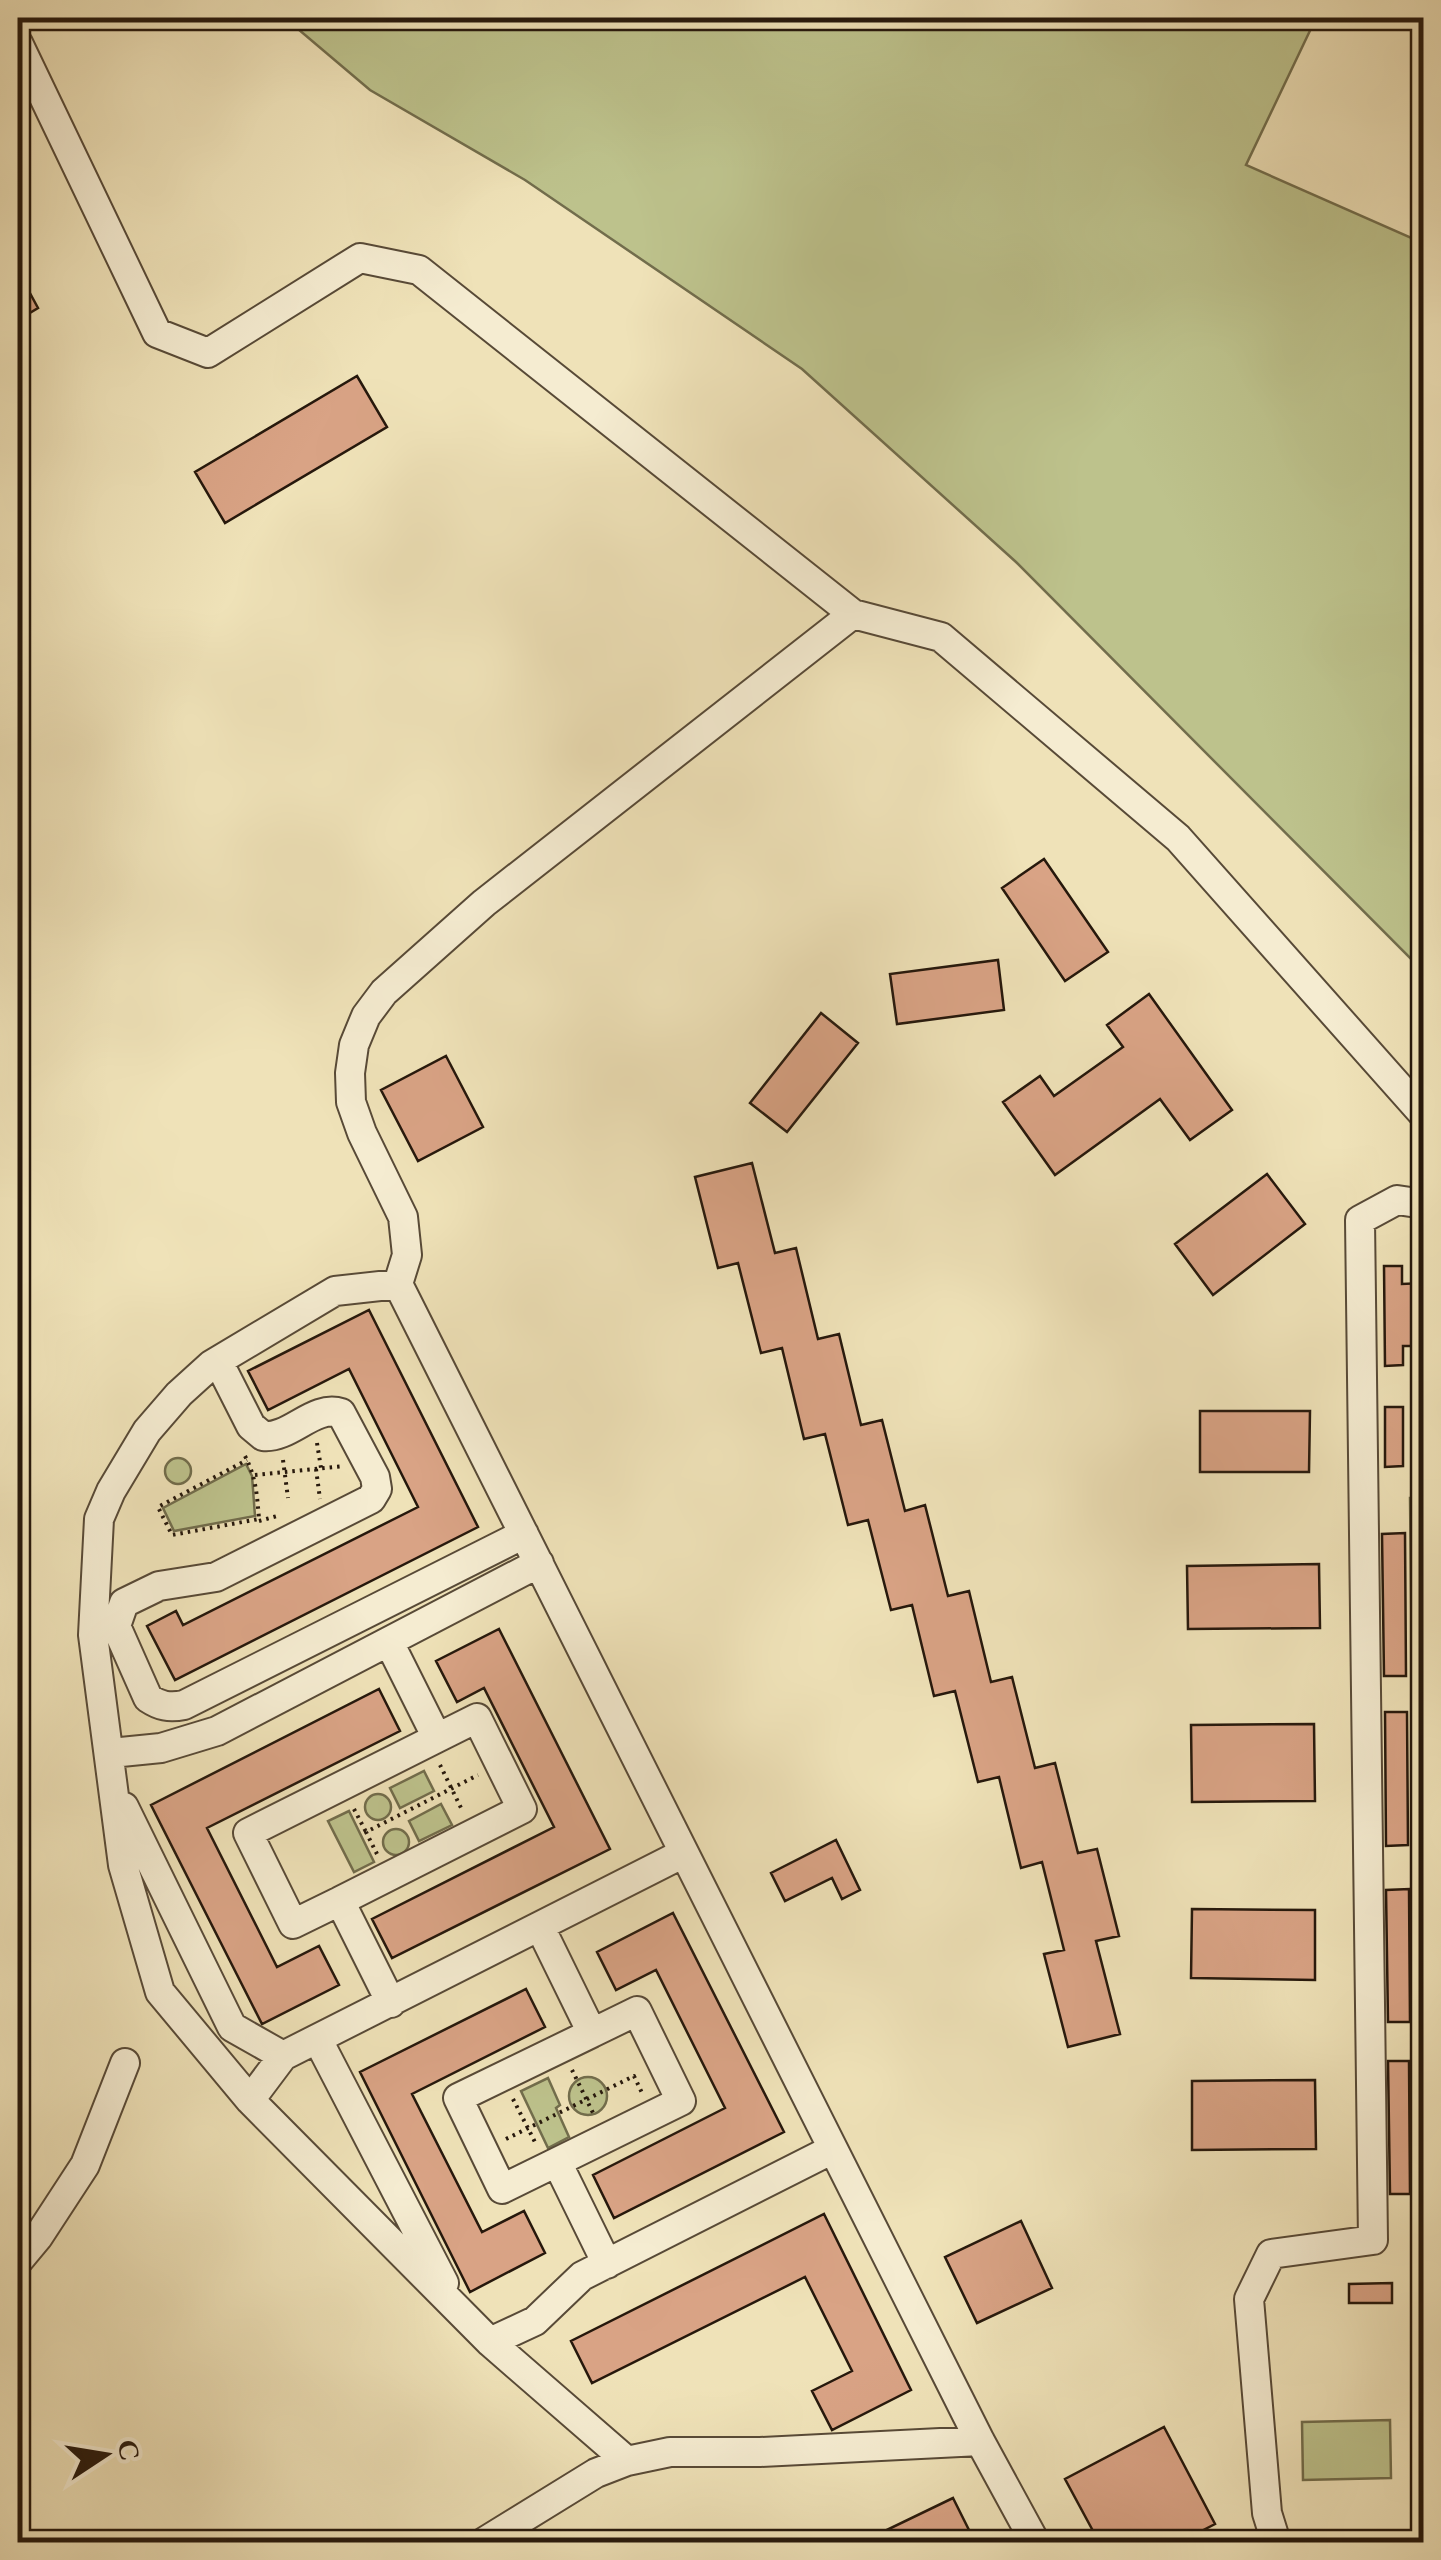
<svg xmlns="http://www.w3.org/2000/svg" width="1441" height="2560" font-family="'EB Garamond',serif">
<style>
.green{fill:#bdc28c;stroke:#726d4c;stroke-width:2.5}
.building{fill:#d9a385;stroke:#26180c;stroke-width:2.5}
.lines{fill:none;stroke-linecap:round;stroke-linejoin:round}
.minor-casing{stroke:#584a37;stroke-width:32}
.path{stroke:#26180c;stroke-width:4;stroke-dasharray:2.5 5;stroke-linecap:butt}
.minor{stroke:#f5ecd1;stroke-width:28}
</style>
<rect width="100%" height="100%" fill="#efe2b8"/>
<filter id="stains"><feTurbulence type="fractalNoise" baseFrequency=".002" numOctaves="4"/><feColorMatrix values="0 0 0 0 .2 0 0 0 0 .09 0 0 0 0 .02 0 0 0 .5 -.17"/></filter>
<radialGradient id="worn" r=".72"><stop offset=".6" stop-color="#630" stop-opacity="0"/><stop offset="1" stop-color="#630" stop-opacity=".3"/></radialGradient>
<path class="green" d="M285,18h1031l-70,147 177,78v728l-407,-409 -214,-193 -277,-189 -155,-90z
M165 1471a13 13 0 1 1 26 0a13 13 0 1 1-26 0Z
M246,1464l6,12 3,40 -81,15 -11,-23z
M1410,1498h14l-1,710h-5z
M424,1771l10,20 -34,17 -10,-20z
M365 1807a13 13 0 1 1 26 0a13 13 0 1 1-26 0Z
M441,1804l11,21 -33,16 -10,-20z
M349,1811l25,51 -20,10 -26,-51z
M383 1842a13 13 0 1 1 26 0a13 13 0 1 1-26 0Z
M569 2096a19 19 0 1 1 38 0a19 19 0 1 1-38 0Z
M548,2078l12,27 -4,3 13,29 -21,11 -27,-57z
M1390,2420l1,58 -88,2 -1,-58z"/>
<path class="building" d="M18,271l20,37 -20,12z
M357,376l30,51 -162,96 -30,-51z
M1044,859l64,93 -43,29 -63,-93z
M998,960l6,50 -107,14 -7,-50z
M1149,994l83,116 -42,30 -30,-41 -105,76 -52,-73 37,-26 14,20 69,-49 -16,-22z
M821,1013l37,30 -71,89 -37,-29z
M446,1056l37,71 -65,34 -37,-71z
M752,1163l23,90 21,-5 22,91 21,-5 22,91 21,-5 23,91 20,-6 23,91 21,-5 22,91 21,-5 23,91 20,-5 23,90 19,-4 22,87 -23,5 24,93 -52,13 -24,-93 20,-4 -22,-88 -21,6 -22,-91 -21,5 -23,-91 -21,5 -22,-91 -21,5 -23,-90 -20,5 -23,-91 -21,5 -22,-91 -21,5 -23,-90 -20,5 -23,-91z
M1267,1174l38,50 -92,71 -38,-51z
M1384,1266h18v18l22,-1v63h-21v19l-18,1z
M369,1310l109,217 -303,153 -28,-54 29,-15 7,14 235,-118 -69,-138 -81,41 -20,-39z
M1385,1407h18v59l-18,1z
M1200,1411h110l-1,61h-109z
M1405,1533l1,143h-22l-2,-142z
M1319,1564l1,64 -132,1 -1,-63z
M499,1629l111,220 -218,109 -20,-39 182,-92 -70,-139 -27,14 -21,-41z
M379,1689l21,42 -193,97 70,139 42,-21 20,39 -77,39 -111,-219z
M1385,1712h22l1,133 -22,1z
M1314,1724l1,77 -123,1 -1,-77z
M836,1840l24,50 -18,9 -10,-21 -47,23 -14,-28z
M1409,1889l1,133h-22l-2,-132z
M1192,1909l123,1v70l-124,-2z
M673,1913l111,219 -170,86 -21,-43 132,-67 -69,-138 -40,20 -19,-38z
M526,1989l19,38 -133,67 70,138 42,-21 21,42 -75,39 -110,-220z
M1388,2061h21l1,133h-20z
M1315,2080l1,69 -124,1v-69z
M824,2214l87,176 -79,40 -20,-39 40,-20 -47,-94 -213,106 -21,-42z
M1021,2221l31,67 -75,35 -32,-66z
M1392,2283v20h-43v-19z
M1164,2427l51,97 -35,18h-81l-34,-63z
M953,2498l22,44h-113z"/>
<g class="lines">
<defs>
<path id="minor" d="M18,43l139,290 51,20 152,-95 59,12 434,344 88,23 237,201 246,277
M853,614l-369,289 -100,89 -18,24 -12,29 -4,28 1,29 11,31 41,84 4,38 -9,29 582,1157 55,101
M398,1284l-63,7 -124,74 -32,29 -32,37 -36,60 -12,28 -6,116 30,230 37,127 90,108 240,242 137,119
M218,1361l33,65 12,10c27,3 51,-32 78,-23l34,64 2,12 -6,10 -155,78 -57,9 -35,17 -8,23 32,72c12,8 21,10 36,7l340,-171
M389,1642l48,96 -189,95 45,91 47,-23 51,102
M111,1753l50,-5 56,-17 322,-168
M124,1807l108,220 51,29 401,-203
M340,1901l182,-92 -45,-91 -40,20
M540,1927l52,106 -134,65 44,91 55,-27 50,102
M318,2040l126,243
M250,2100l33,-44
M557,2162l124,-61 -44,-90 -45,22
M18,2261l20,-24 47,-72 40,-102
M490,2342l45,-21 47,-45 251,-127
M484,2542l112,-69 31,-12 43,-9h90l220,-11
M1276,2542l-9,-29 -18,-214 22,-45 102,-14 -13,-1020 37,-20 27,4"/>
</defs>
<use href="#minor" class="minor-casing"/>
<path class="path" d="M317,1443l4,25
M245,1456c11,21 12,39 14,63l-87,16 -14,-28 89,-47
M283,1460l5,38
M316,1469l4,30
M255,1475l89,-9
M259,1521l18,-5
M440,1765l22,45
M354,1809l12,23
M377,1854l-11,-22 112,-57
M572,2070l22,45
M513,2099l23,45
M506,2139l128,-63 8,17"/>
<use href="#minor" class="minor"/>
</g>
<rect width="1441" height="2560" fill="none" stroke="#efe2b8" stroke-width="60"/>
<rect x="20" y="20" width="1401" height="2520" fill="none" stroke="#26180c" stroke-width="5"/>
<rect x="30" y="30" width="1381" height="2500" fill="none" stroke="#26180c" stroke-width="2.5"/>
<g transform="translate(105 2455) rotate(78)" stroke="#f5ecd1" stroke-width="8" paint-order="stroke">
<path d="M0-8L18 38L0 25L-18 38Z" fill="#26180c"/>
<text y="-15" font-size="28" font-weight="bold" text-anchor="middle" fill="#26180c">С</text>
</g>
<rect width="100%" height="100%" filter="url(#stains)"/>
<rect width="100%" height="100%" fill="url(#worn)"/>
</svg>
